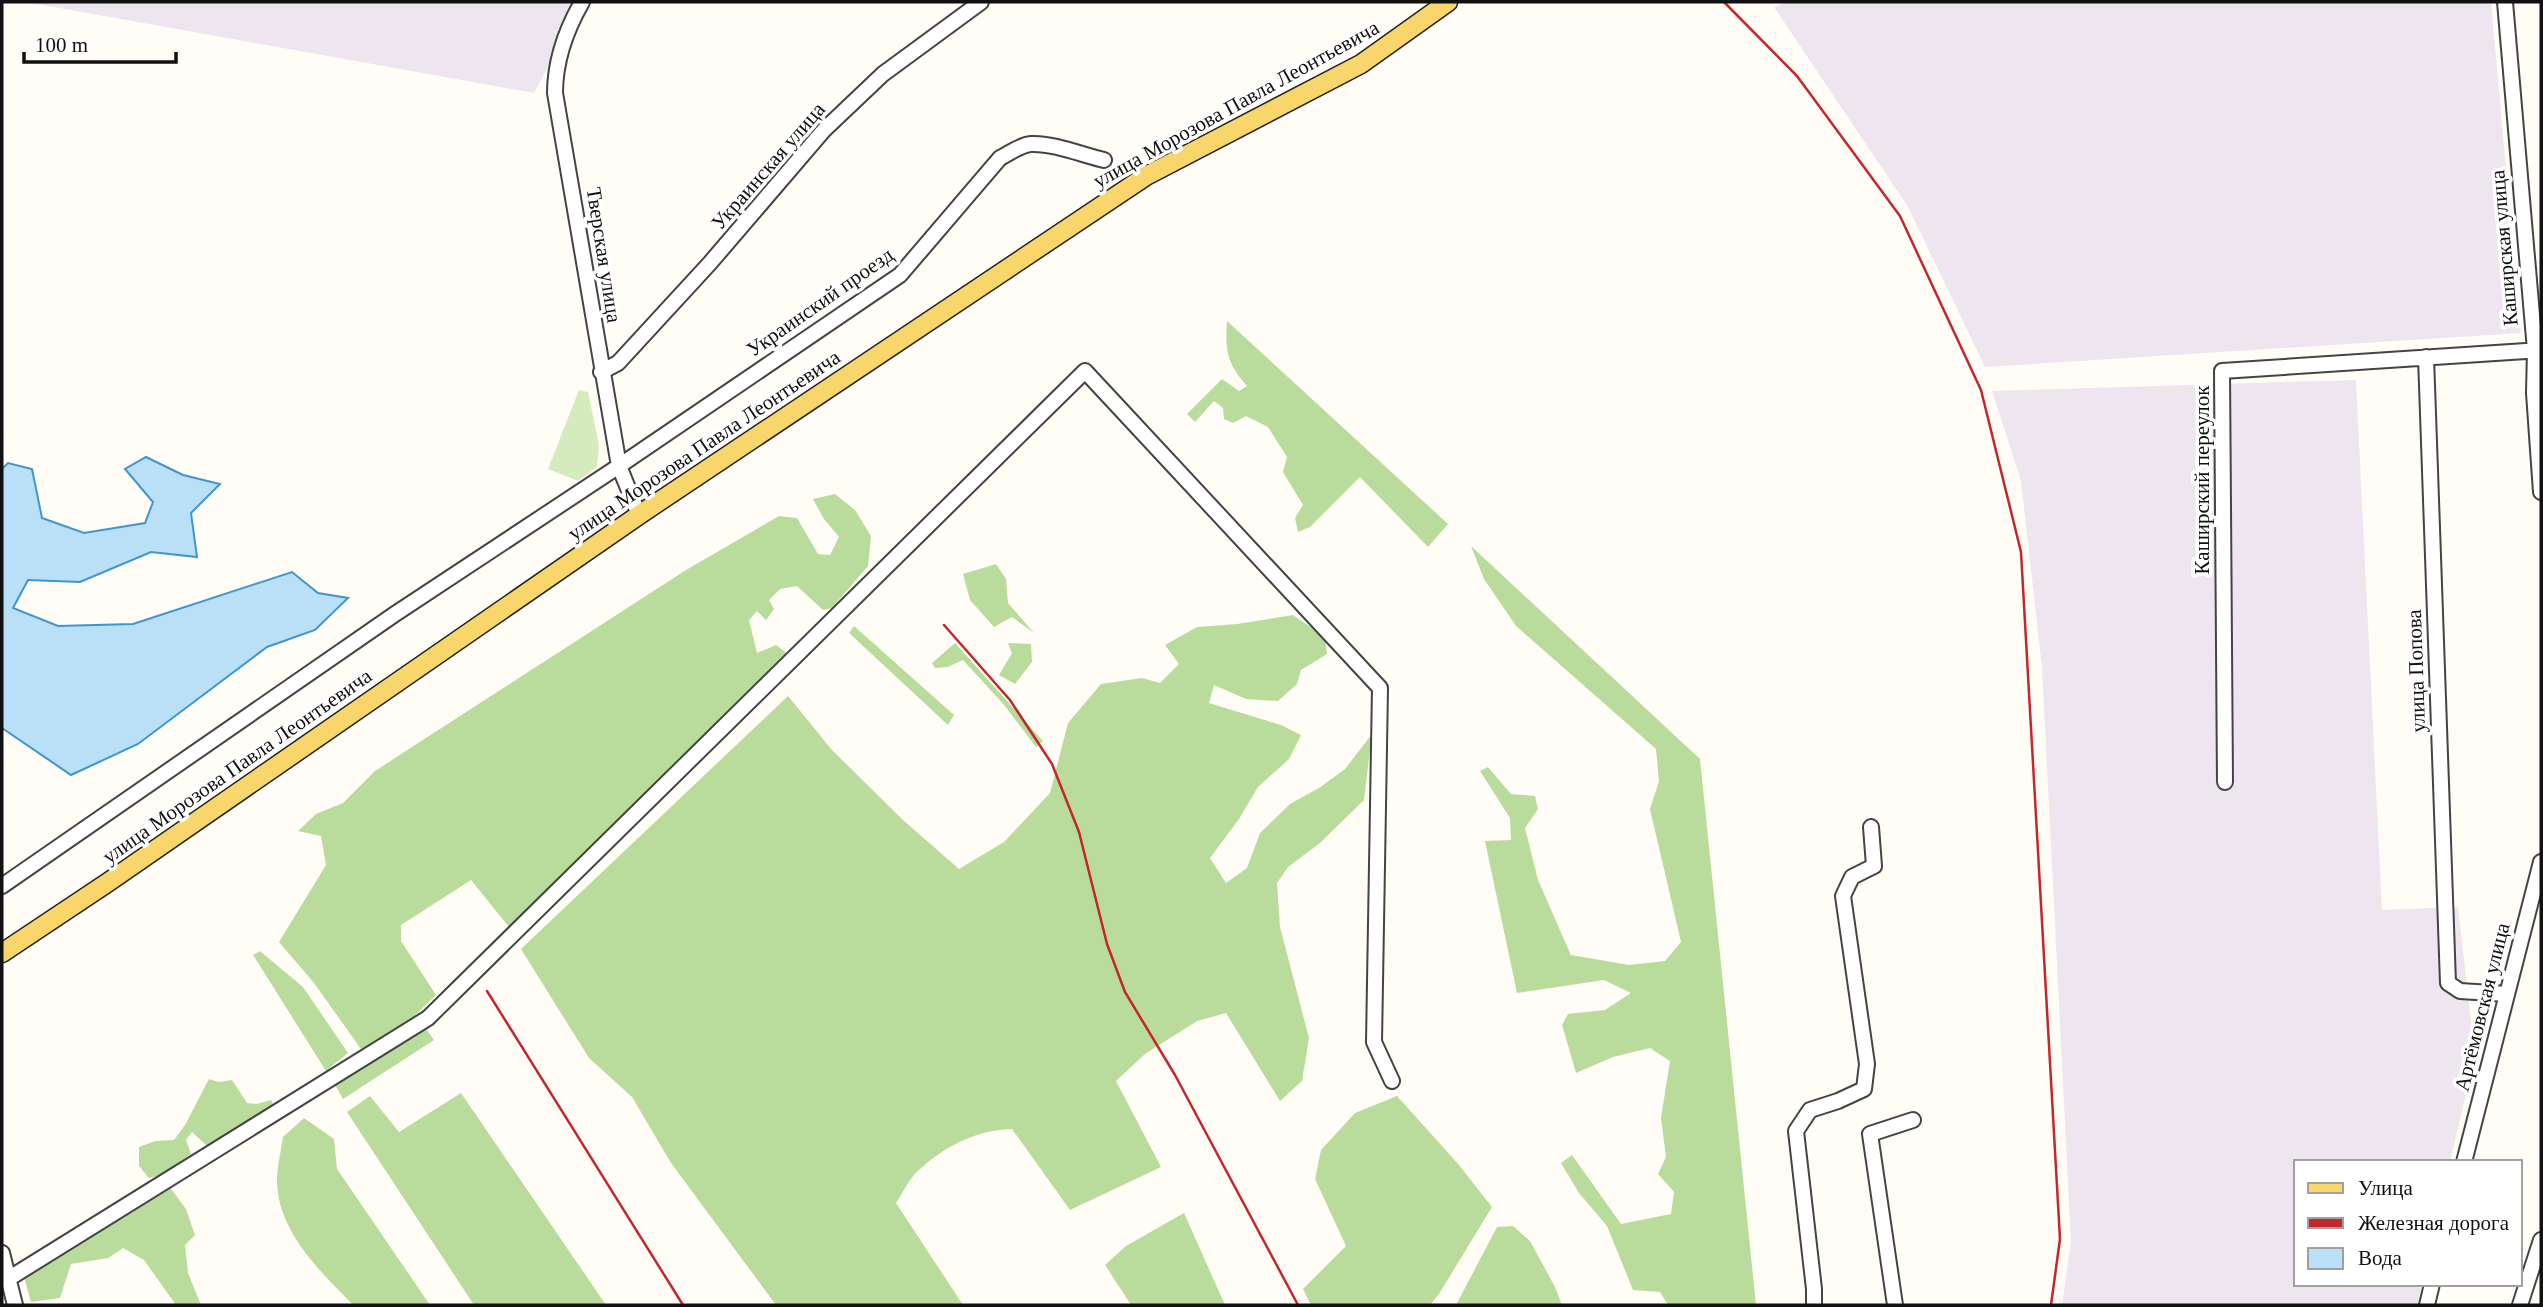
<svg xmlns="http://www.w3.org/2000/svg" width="2543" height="1307" font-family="'Times New Roman',serif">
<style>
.industrial{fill:#eee6ef}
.green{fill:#d5ebbd}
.forest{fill:#b9dc9c}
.water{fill:#b9e0f7;stroke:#3f96cf;stroke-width:2}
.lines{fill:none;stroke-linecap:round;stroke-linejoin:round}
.minor-casing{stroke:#444;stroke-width:18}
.major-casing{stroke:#222;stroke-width:21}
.minor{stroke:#fff;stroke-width:14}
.major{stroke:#f9d66b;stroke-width:18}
.rail{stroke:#c4262e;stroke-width:2.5}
.labels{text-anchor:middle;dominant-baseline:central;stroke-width:7;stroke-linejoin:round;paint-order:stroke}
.street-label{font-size:21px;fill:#111;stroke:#fff}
</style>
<rect width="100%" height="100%" fill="#fffdf5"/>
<path class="industrial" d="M26,2h556l-48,91z
M1788,2h703l30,331 -536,34 -77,-160 -134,-200z
M2356,380l26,530 76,-3 17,149 -25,106h-154v122h126l-5,21h-355l9,-63 -29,-574 -21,-187 -29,-90z"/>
<path class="green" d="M579,390l9,2 11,53 -2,22 -19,14 -30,-12z"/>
<path class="forest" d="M1227,321l221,203 -20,23 -68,-70 -50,50 -12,5 -3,-14 8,-13 -20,-33 4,-15 -19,-30 -22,-11 -13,7 -9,-4 -1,-11 -9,-7 -19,21 -8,-8 35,-35 17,12 8,-5c-20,-23 -22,-35 -20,-65z
M835,494l20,16 16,26 -3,30 -36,42 -9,2 -26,-24 -17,3 -11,11 5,9 -8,11 -9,-9 -8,9 8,33 19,-8 11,8 -139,142 -139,132 -38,-47 -70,45v16l35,54 -29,28 -46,26 -47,-66 -35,-41 47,-77 -5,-29 -23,-5 18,-17 27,-11 32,-32 40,-26 271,-175 93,-54 18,2 21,36 12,1 9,-18 -15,-18 -11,-20z
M1471,546l229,213 56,546h-88l-8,-13 -27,-2 -26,-64 -28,-33 -18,-30 11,-8 49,69 50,-10 3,-22 -16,-18 8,-17 -5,-39 9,-57 -20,-13 -37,9 -37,16 -14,-48 6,-11 37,-4 26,-17 -27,-13 -87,13 -32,-152 26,-1 -1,-22 -30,-47 8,-4 23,27 24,2 3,13 -13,19 13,52 33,75 58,10 36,-4 16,-19 -31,-133 9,-28 -3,-32 -140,-123 -32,-47z
M996,564l10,15 2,24 26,30 -22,-16 -18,10 -24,-27 -7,-26z
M1293,615l32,22 2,17 -26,16 -4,14 -19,17 -32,-2 -32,-14 -5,18 72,22 20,10 -12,24 -31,28 -19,32 -29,39 16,25 21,-15 13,-35 30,-29 29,-16 26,-19 27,-35 -8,66 -44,43 -32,24 -11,16 3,44 29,111 -7,43 -22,20 -54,-88 -29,8 -52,33 -29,27 45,86 -91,43 -58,-81c-38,1 -71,19 -98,46 -7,8 -12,19 -18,28l67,102h-187l-105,-142 -39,-66 -43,-39 -68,-109 267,-253 44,54 71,70 56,49 45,-27 46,-49 18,-70 33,-39 41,-6 18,5 19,-19 -14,-19 32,-18 40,-3z
M854,626l100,89 -6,10 -99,-92z
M955,643l88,98 -7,6 -31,-41 -42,-46 -15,7 -13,1 -3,-5z
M1008,643l23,1 1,18 -17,22 -16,-9 13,-22z
M260,951l43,36 45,66 -22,18 -73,-116z
M425,1027l9,13 -91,59 -9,-16z
M209,1079l10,3 13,-2 15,23 10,1 14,-4 4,8 -68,38 -15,-14 -6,8 5,14 -30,21 -12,3 -10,-12v-19l16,-6 19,-1 11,-15z
M461,1093l145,212h-132l-127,-193 23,-16 29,36z
M1397,1096l62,69 33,42 -53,87 -9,11h-119l-8,-16 43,-43 -31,-67 6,-29 34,-37z
M304,1118l30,21 3,30 93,136h-77c-33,-34 -75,-73 -76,-124 0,-14 4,-30 6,-44z
M169,1186l17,23 9,26 -10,10 3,28 13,32h-25l-32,-45 -21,-12 -15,10 -37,6 -11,34 -29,4 -7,-25 42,-30z
M1184,1213l41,92h-94l-26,-40 21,-19z
M1513,1226l17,15 25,46 7,18h-106l41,-78z"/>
<path class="water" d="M146,457l37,18 37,9 -29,29 6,44 -46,-5 -71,30 -52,-2 -15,28 45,18 75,-2 159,-52 26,21 30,5 -33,32 -48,17 -129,97 -67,31 -69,-47v-259l6,-6 24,6 10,49 42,15 61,-10 8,-21 -28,-33z"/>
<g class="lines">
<defs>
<path id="minor" d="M582,2c-16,28 -27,58 -27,91l64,373 20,49
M2505,2l30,348 -1,43 7,99
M2426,357l22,626 12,8 47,3
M601,372l17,-9 92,-100 114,-133 59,-56 98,-72
M2225,782l-3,-411 319,-21
M2,886l393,-272 224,-148 281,-191 100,-117c10,-5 20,-13 31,-14 23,-1 51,11 73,16
M2464,1162l77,-300
M2,1253l13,52
M8,1279l420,-261 657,-647 295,317 -6,354 18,39
M1814,1305v-16l-18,-158 14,-21 28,-9 26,-12 3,-25 -24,-168 9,-19 22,-11 -3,-39
M1895,1305l-25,-171 43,-14
M2427,1305l5,-21
M2520,1305l21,-65"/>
<path id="major" d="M2,953l105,-70 532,-368 507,-339 215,-112 87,-62"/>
</defs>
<use href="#minor" class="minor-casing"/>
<use href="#major" class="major-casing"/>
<use href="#minor" class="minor"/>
<use href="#major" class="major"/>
<path class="rail" d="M1724,2l73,74 103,140 81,174 40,162 39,687 -9,66
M944,625l66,75 42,64 27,68 28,112 18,48 50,83 123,230
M487,991l196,314"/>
</g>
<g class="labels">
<g class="street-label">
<text transform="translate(1236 104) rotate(-29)">улица Морозова Павла Леонтьевича</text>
<text transform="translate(768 166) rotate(-49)">Украинская улица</text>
<text transform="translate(2504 248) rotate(-95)">Каширская улица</text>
<text transform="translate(604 255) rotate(81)">Тверская улица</text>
<text transform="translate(820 302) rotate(-35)">Украинский проезд</text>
<text transform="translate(704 445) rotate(-34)">улица Морозова Павла Леонтьевича</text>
<text transform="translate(2202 480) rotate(-90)">Каширский переулок</text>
<text transform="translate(2416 671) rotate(-92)">улица Попова</text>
<text transform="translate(237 766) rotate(-35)">улица Морозова Павла Леонтьевича</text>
<text transform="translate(2482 1007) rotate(-76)">Артёмовская улица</text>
</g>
</g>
<rect width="2543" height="1307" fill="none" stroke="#111111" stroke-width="7"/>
<rect x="2294" y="1160" width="228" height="126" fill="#ffffff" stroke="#a0a0a0" stroke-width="2"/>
<rect x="2308" y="1183" width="35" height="10" fill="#f9d66b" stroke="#a0a0a0" stroke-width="2"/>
<text x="2358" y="1195" font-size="21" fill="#111111">Улица</text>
<rect x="2308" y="1218" width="35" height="10" fill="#c4262e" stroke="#a0a0a0" stroke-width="2"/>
<text x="2358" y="1230" font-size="21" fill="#111111">Железная дорога</text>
<rect x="2308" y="1248" width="35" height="21" fill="#b9e0f7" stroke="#a0a0a0" stroke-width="2"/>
<text x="2358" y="1265" font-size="21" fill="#111111">Вода</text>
<path d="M24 52v10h152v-10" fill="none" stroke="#111111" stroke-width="3.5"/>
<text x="35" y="52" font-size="21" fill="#111111" stroke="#ffffff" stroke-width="5" paint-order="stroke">100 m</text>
</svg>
